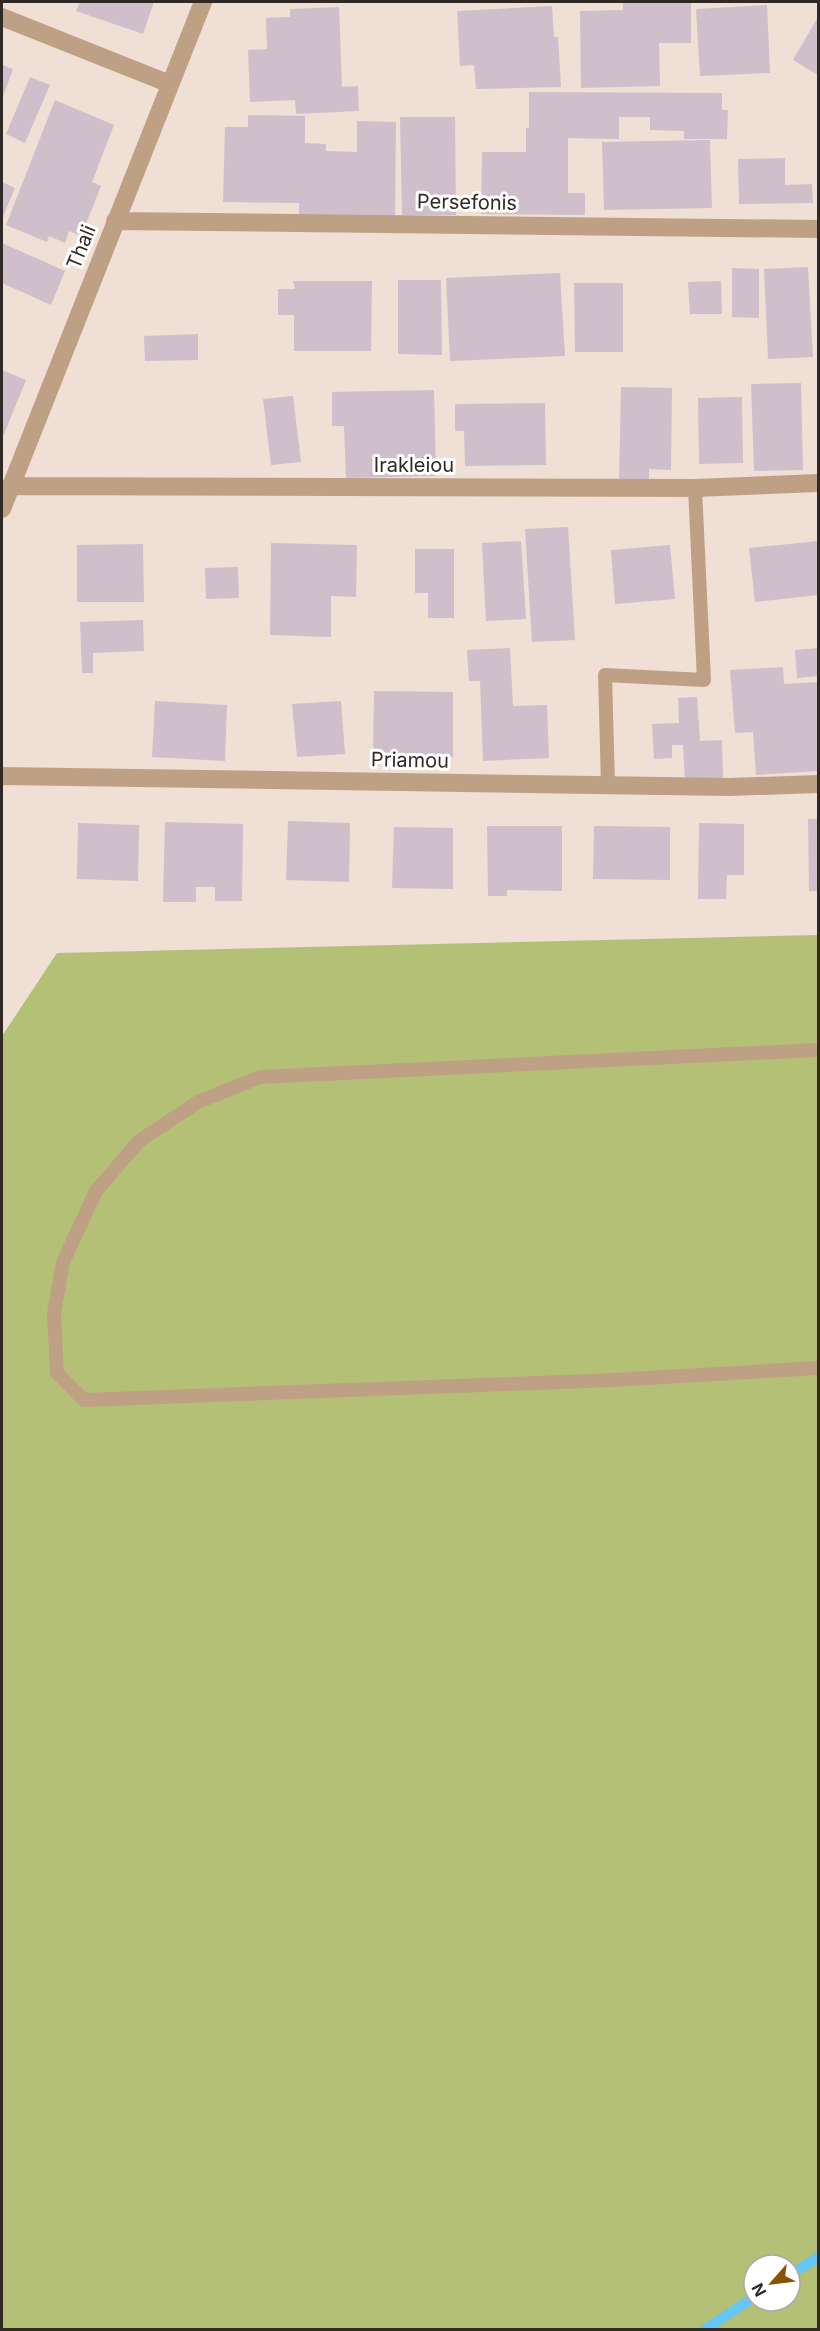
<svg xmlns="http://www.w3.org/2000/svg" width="820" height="2331" font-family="Inter,sans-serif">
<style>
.green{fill:#b4c076;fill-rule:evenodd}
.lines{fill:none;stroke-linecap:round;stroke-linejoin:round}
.stream{stroke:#65c7f8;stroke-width:10}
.building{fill:#cebfcb}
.service{stroke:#bea185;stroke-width:14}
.minor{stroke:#bea185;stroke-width:18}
.labels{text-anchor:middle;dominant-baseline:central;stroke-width:6;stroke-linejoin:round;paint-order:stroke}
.street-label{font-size:20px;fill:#302925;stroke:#fff}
</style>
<rect width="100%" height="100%" fill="#f0dfd4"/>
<path class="green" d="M818,935v1394l-816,1v-1294l55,-83zM754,2265h36v36h-36z"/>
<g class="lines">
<path class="stream" d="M790,2275l28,-18
M704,2330l50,-33"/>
</g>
<path class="building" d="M80,2h74l-11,32 -67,-23z
M623,2h68v41h-32l1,43 -79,2 -1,-77 43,-1z
M767,5l3,68 -70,3 -4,-67z
M552,6l2,31h4l3,50 -85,2 -2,-24 -14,1 -3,-55z
M339,7l3,80 16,-1 1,25 -63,3 -1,-14 -45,2 -2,-52 19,-1 -1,-31 24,-1v-8z
M818,17v58l-25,-15z
M2,65l11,4 -11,30z
M30,77l20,8 -25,58 -19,-9z
M529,92l193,1v17h6l-1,29h-43v-8l-34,-1v-13h-31v22l-51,-1v55h17v22l-104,-1 1,-62h44v-24h3z
M55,100l59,25 -22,57 9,4 -20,50 -12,-5 -4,12 -16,-7 -2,6 -41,-17z
M248,115l57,1v27l21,1v7l31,1v-31l39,1 -1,96 -96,-2v-13l-76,-1 2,-75h23z
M400,117h55l1,98h-54z
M710,140l2,68 -108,2 -2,-68z
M785,158v27l27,-1 1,19 -74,1 -1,-45z
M2,182l13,6 -13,31z
M2,243l63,28 -14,34 -49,-22z
M808,267l5,90 -45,2 -4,-90z
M732,268l27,1v49l-27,-1z
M560,273l5,83 -115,5 -4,-83z
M398,280h43l1,75 -44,-1z
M293,281h79l-1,70h-77v-36h-16v-26h17z
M721,281l1,33h-32l-2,-32z
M574,283h49v69h-48z
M198,334v26l-53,1 -1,-25z
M2,370l24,10 -24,59z
M801,383l2,87 -49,1 -3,-87z
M621,387l51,1 -1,82 -22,-1v12l-30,-1z
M434,390l2,86 -90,2 -2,-52h-12v-34z
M293,396l8,66 -30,3 -8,-66z
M742,397l1,66 -44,1 -1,-66z
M545,403l1,62 -81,1 -1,-35h-9v-27z
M568,527l7,113 -43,2 -7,-113z
M521,541l5,78 -40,2 -4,-78z
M818,541v54l-63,7 -6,-54z
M271,543l86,2 -1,52 -25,-1v41l-61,-2z
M143,544l1,58h-67v-57z
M670,545l5,54 -60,5 -4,-54z
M415,549h39v69h-26v-25h-13z
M238,567l1,31 -33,1 -1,-31z
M143,620l1,31 -51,2v20h-11l-2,-51z
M510,648l3,58 34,-1 2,53 -66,3 -3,-80h-11l-2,-31z
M818,648v28l-21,2 -2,-28z
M783,667l1,17 34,-2v89l-62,4 -3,-43 -18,1 -5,-63z
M374,691l79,1v65l-80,-1z
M697,697l3,44 22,-1 1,40 -38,2 -2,-37h-11v13l-18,1 -2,-35 27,-1 -1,-25z
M155,701l72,4 -2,56 -73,-4z
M341,701l4,53 -48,3 -5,-53z
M808,819h10v72h-9z
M288,821l62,2 -1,59 -63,-2z
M165,822l78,2 -1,77h-27v-14h-19v15h-33z
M78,823l61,2 -1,56 -61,-2z
M699,823l45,1v51h-17l-1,24h-28z
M487,826h75v65l-55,-1v6h-19z
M594,826l76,1v53l-77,-1z
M394,827l59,1v61l-61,-1z"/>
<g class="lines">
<path class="service" d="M608,785l-3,-110 99,5 -9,-192
M818,1050l-558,27 -62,25 -59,39 -43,50 -33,71 -9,52 3,59 27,27 529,-20 205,-12"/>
<path class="minor" d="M2,17l168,67
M115,221l703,8
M10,486l685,2 123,-5
M2,509l201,-507
M2,776l728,11 88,-3"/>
</g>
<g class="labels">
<g class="street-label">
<text transform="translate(467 202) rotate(1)">Persefonis</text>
<text transform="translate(81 247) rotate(-68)">Thali</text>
<text x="414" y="465">Irakleiou</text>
<text transform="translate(410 760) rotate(1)">Priamou</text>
</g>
</g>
<rect width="820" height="2331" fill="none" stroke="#302925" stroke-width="6"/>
<g transform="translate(772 2283) rotate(242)"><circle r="28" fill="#ffffff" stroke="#aca9a8" stroke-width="1.5"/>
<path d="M0-4.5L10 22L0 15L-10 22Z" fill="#895302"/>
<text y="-9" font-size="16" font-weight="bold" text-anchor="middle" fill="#302925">N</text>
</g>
</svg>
